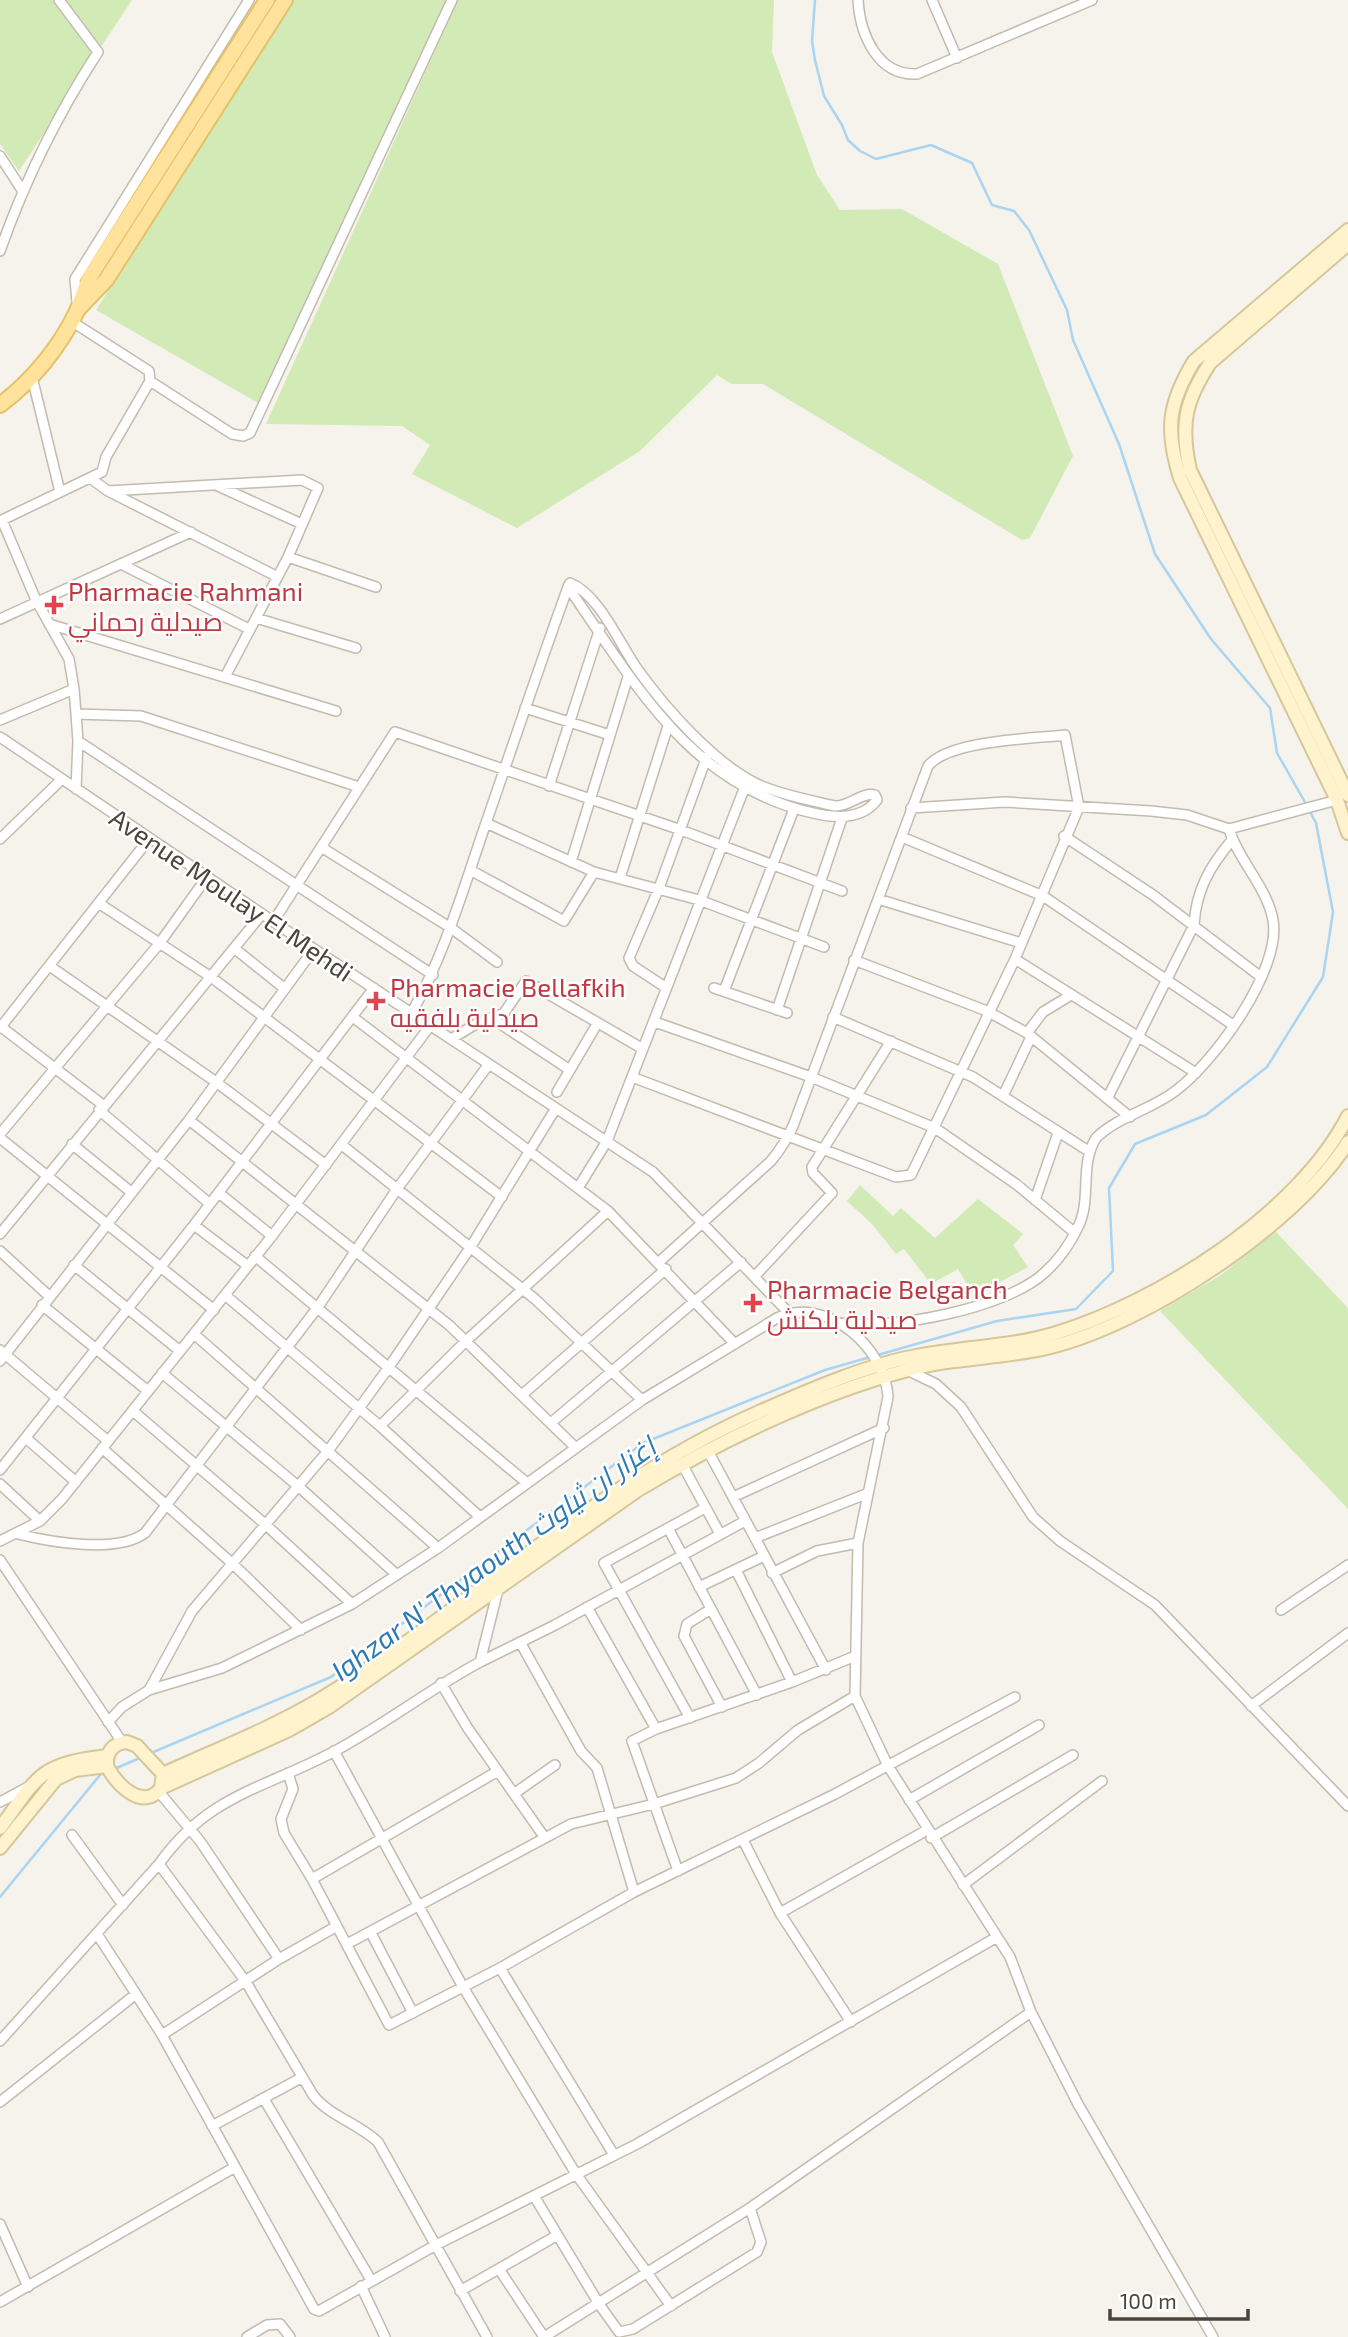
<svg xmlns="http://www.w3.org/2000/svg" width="1348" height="2337" font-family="'Exo 2',Cairo,sans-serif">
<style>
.green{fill:#d2eab5}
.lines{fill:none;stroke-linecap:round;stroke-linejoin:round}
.stream{stroke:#a9d4f2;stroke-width:2.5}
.street-casing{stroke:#c2bbae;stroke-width:12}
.secondary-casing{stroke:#d6c79b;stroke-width:16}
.primary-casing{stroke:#e6c16a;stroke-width:18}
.street{stroke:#fff;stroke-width:9}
.secondary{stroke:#fff3cd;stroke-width:12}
.primary{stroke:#ffe39c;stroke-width:14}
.health-dot{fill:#e0444e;stroke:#fff;stroke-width:2.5}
.labels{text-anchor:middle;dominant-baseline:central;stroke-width:5;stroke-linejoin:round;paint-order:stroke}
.health-label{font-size:26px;fill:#be3a42;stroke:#fff;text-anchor:start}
.street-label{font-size:26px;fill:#4b4439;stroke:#fff}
.water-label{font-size:28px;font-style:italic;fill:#2e7ab2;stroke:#fff}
</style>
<rect width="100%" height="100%" fill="#f6f3ec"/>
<path class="green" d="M0,0h132l-113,171 -19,-27z
M293,0h153l-188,403 -162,-93z
M458,0h316l-2,52 45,123 23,35 62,-1 96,55 75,192 -43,82 -8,2 -259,-156h-31l-15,-9 -77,76 -123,77 -105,-54 18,-29 -28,-19 -136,-2z
M860,1185l33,31 8,-8 34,30 43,-39 45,35 -10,11 15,22 -54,29 -16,-27 -27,15 -27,-35 -8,5 -24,-30 -25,-23z
M1276,1232l72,76v201l-188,-198 61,-36z"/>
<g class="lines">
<path class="stream" d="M815,0l-3,41 3,19 9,36 18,29 6,15 12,11 16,8 55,-14 41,18 20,42 22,6 15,19 38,80 6,30 46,104 36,110 56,85 59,69 7,45 29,51
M151,1753l180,-76 312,-234 182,-73 172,-49 79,-12 37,-38 -4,-83 26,-44 71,-29 61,-48 56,-90 10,-65 -17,-89 -7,-13
M112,1770l30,-13
M0,1897l100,-122 6,-3"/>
<defs>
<path id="street" d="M858,0c2,35 20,76 59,74l175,-74
M932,0l25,58
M0,156l22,34
M0,251c25,-71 57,-136 98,-199l-39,-52
M77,302l-2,-23 174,-279
M71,321l78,50 1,10 82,53 11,2 7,-3 202,-433
M32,377l28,115
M90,478l18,13 168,85
M218,486l84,38
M108,491l194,-11 16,8 -30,69 -63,120
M0,521l102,-49 4,-15 44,-76
M288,557l88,30
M121,564l128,65
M256,618l100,30
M0,619l191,-87
M49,624l287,87
M74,689l2,25 65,2 218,71
M525,708l85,27
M76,714l2,27 355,234
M0,720l74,-31 -5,-30 -33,-59 -34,-80
M0,737l314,212 339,223 136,141
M549,786l51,-158
M76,789l2,-48
M486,823l108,49 105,28 125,47
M1229,829l108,-29
M1064,836l89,59 108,82
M902,837l141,59 190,129
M0,839l62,-60
M321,847l130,81 46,34
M571,862l57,-185
M472,871l92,50 30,-49
M620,878l48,-152
M878,899l143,44
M100,904l111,73 291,220
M273,922l122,-190 286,98 161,61
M234,948l51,41
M1015,959l181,114
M854,960l133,51 40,22 103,84
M51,967l165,115 110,83
M665,987l-32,-21 -4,-8 30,-70 48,-132
M714,988l73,25
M724,991l70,-182
M777,1010l65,-192
M411,1014c35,-62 53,-128 76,-194 27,-78 53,-156 81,-233l2,-4c29,11 50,62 68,87 28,39 76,93 119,114 24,11 53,16 78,22 14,1 26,-14 40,-11l2,5c-15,20 -43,18 -64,13 -124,-28 -178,-130 -245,-226
M833,1017l140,60 117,75
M354,1018l254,193 127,133
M493,1019l77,51
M655,1022l156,55 124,51 81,56 59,49
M0,1026l103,79
M0,1028l149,-189
M1027,1033l16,-21 28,-17
M451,1039l25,-15 28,-11 22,-32 117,68
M632,1077l264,100 15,-2 104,-216 64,-152 -14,-72c-34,4 -116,5 -137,31l-135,360c-6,13 -13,24 -22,35l-112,101
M557,1092l40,-68
M1003,1096l28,-59
M1108,1097l86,-172c2,-35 16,-59 38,-85
M99,1110l111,94
M189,1120l260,205 126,122
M0,1134l159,-190 48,-67
M0,1138l214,172
M72,1144l59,48
M342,1145l193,154 107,101
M578,1188l29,-47 139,-357
M219,1193l53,43
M1035,1200l23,-67
M194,1225l54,41
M0,1234l262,-320
M0,1251l49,45
M255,1256l272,227
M74,1265l106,86
M755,1276l77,-83 -19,-20 -1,-6 79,-126
M225,1295l155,131 100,91
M42,1305l106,86
M844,1323c49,7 161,-15 199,-49 14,-12 27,-30 35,-47 14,-27 1,-62 18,-89 21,-21 54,-28 78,-46 39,-28 108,-122 99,-172 -6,-33 -35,-60 -44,-91l-42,-14 -36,-4 -146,-9 -94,6
M194,1334l244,214
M0,1350l108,91
M0,1361l189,-241 125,-171
M907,1370l29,14 25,23 72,110 27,24 95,64 193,201
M162,1373l136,113 99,89
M523,1394l143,-125
M133,1411l133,114 86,79
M552,1422l189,-160
M380,1426l87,-86 141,-129
M26,1438l50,44
M102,1448l132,117 67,65
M708,1451l47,87 111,-44
M682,1464l38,70
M0,1470l194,-245 180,-237
M0,1484l40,37
M733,1497l151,-69
M668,1528l89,167
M18,1534c32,8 99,20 127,-1l173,-226 79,-118 92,-125
M755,1538l71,132
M0,1541l40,-20 22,-22 210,-263 158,-210
M0,1560l122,182
M736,1570l56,112
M772,1573l45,-22 41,-8
M699,1587l65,-31
M587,1607l69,122
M711,1609l-24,15 -3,12 38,71
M1281,1610l67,-45
M520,1642l61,109 16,17 37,124
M480,1662l75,-37 190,-104
M441,1683l26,44 78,111
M149,1690l43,-79 136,-160 61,-84 81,-119 86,-140
M1251,1706l97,-73
M690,1718l-86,-155 101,-55
M108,1722l14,-15 27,-17 73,-22 130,-64 86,-56 204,-148 135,-82c49,-23 108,29 111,79l-30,146 -3,153 33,70 122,191 21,55 47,92 135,233
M334,1751l129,236 113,187 95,132
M288,1773l5,16 -12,30 3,14 28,46 77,146 111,-57 134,-76 201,-98 180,-97
M515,1793l40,-28
M909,1800l130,-75
M0,1802l28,-15
M72,1835l51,70
M931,1838l142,-83
M743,1840l37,73 71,109
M159,1864c50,-70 105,-75 176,-113 50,-27 95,-62 145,-89l18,-72
M678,1871l-46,-130 24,-12 136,-47 61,-25
M312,1879l186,-108
M963,1885l139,-104
M780,1913l147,-83
M371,1933l42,80
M97,1934l39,60
M347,1944l224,-120 83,-20 82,-26 23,-15 39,-33 57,-34
M279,1959l58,-33
M500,1968l114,187
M162,2035l152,274 5,2 115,-65 203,-102 360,-207
M0,2041l159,-177 87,118 67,113c16,21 45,28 65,47l109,195
M264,2099l107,181
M0,2102l136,-108 26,41 117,-76 -79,-118 -41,-49
M212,2126l89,-48
M534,2196l65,108 20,28 14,-3 124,-77 4,-10 -11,-34
M0,2224l28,63
M499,2269l45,68
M361,2286l24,51
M460,2291l96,-55
M0,2302l235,-135
M247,2337l20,-12 13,-1 10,13
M544,2337l206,-129 281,-196"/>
<path id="secondary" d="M1348,230l-154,131c-26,43 -29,69 -14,117l157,322 11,33
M1348,244l-138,119c-25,38 -30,62 -20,107l158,325
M127,1742l10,4 26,28 -2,14c-18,24 -44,-3 -54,-22 -1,-14 6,-23 20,-24z
M163,1774c52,-24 107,-45 156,-74 150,-91 279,-218 440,-288 48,-21 107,-47 157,-56 45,-9 93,-9 137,-22 104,-31 245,-120 295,-218
M161,1788l128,-58 40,-23 309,-217c80,-48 177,-95 266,-119 48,-14 99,-12 147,-24 96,-24 244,-121 297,-205
M0,1828c39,-53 39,-64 107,-72
M0,1848l56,-69 19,-9 32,-4"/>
<path id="primary" d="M78,309l28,-29 179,-280
M0,405c32,-24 60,-58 77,-94 5,-12 8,-24 14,-36l176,-275"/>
</defs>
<use href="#street" class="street-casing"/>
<use href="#secondary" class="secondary-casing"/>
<use href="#primary" class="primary-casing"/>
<use href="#street" class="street"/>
<use href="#secondary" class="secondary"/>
<use href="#primary" class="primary"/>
</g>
<g class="health-dot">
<path d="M50.5 594.5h7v7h7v7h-7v7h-7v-7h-7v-7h7z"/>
<path d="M372.5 990.5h7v7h7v7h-7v7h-7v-7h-7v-7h7z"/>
<path d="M749.5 1292.5h7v7h7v7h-7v7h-7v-7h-7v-7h7z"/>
</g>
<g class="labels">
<g class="health-label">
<text x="68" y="590">Pharmacie Rahmani<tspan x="68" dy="30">صيدلية رحماني</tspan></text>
<text x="390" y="986">Pharmacie Bellafkih<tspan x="390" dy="30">صيدلية بلفقيه</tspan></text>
<text x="767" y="1288">Pharmacie Belganch<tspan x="767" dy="30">صيدلية بلكنش</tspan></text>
</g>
<g class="street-label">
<text transform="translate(232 894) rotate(34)">Avenue Moulay El Mehdi</text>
</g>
<g class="water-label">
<text transform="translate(493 1558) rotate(-36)">Ighzar N' Thyaouth إغزار ان ثياوث</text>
</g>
</g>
<path d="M1110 2309v10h138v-10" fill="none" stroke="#4b4439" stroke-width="3.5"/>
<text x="1120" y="2309" font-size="21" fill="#4b4439" stroke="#ffffff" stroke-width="5" paint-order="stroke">100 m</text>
</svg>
